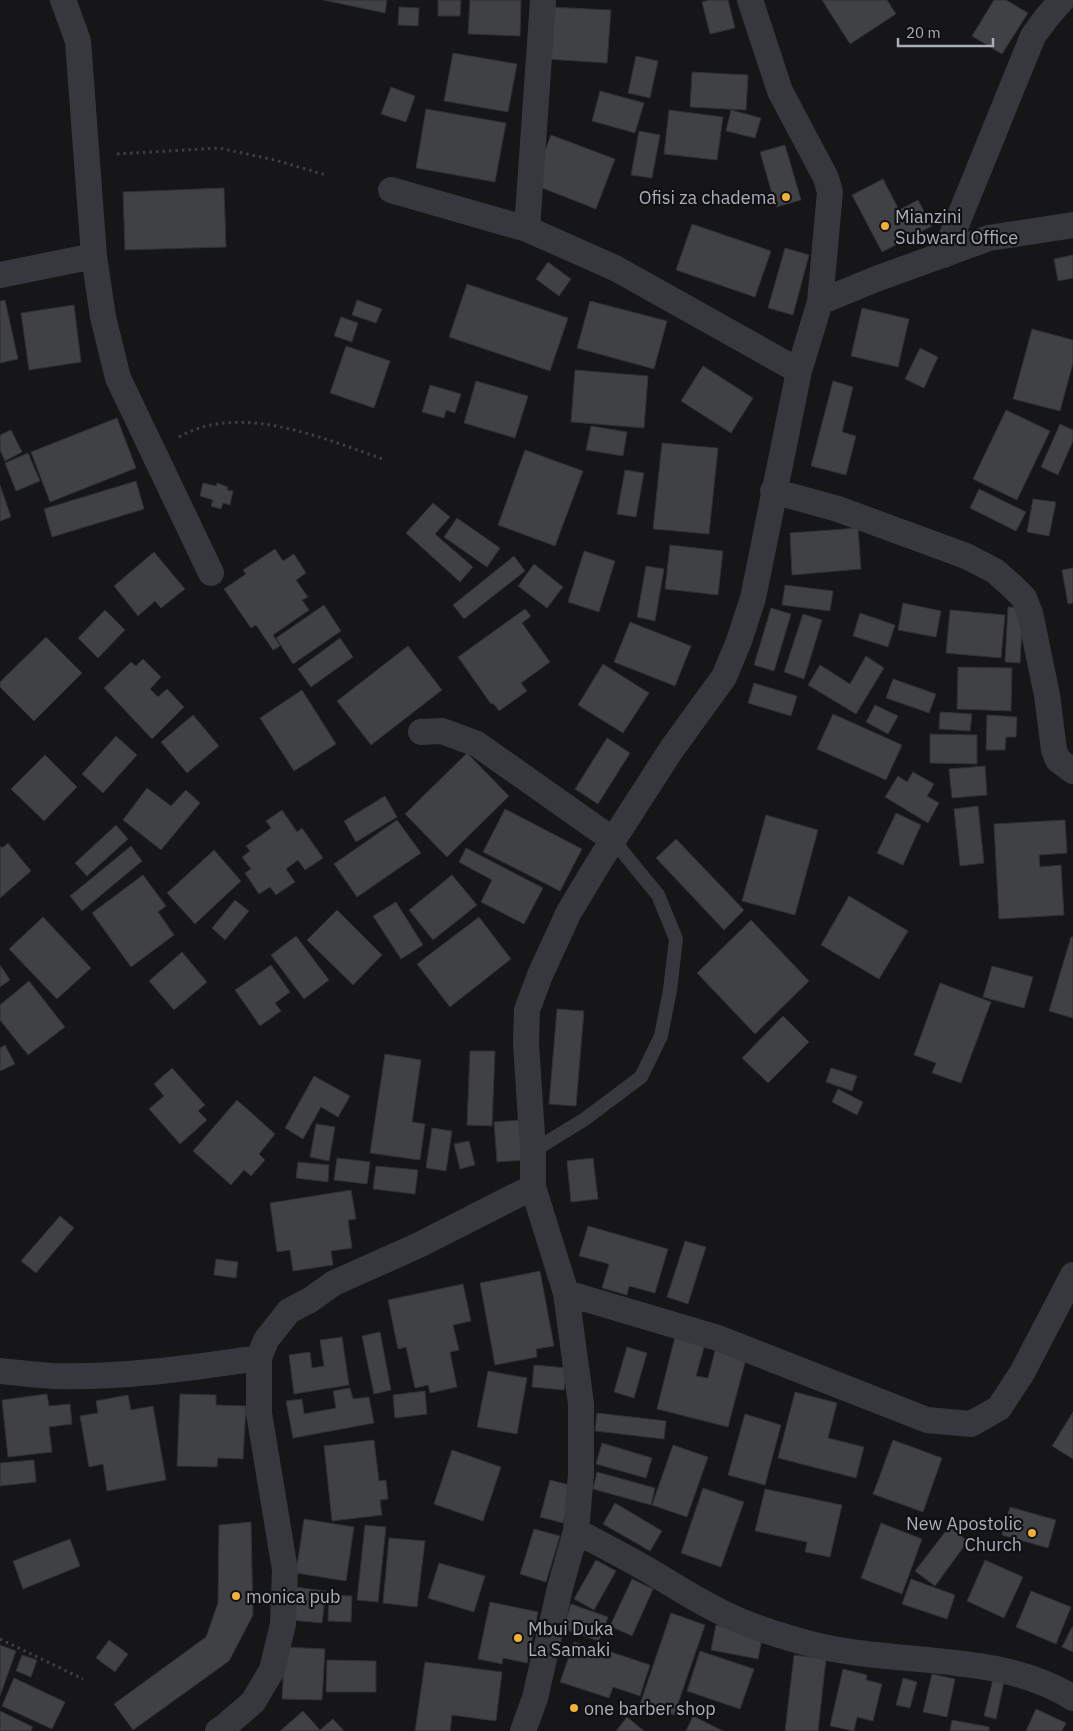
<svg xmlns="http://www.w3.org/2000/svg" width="1073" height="1731" font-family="'IBM Plex Sans',sans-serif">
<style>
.building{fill:#404145;stroke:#303034}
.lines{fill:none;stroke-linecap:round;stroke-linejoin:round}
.path{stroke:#3d3f44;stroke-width:3;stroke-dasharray:2.5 4;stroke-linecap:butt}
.service{stroke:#37383d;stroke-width:14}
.minor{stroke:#37383d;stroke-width:26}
.poi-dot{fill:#f2b134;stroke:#111113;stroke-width:2}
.labels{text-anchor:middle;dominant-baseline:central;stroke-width:4.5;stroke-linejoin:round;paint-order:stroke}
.poi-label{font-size:18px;fill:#a8adb8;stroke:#111113;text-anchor:start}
</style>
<rect width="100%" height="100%" fill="#161618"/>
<path class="building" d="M323,0h64l-2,13z
M438,0h23l-1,16h-22z
M470,0h51l-1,36 -52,-2z
M710,0h18l7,28 -25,6 -8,-32z
M822,0h65l9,14 -46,30z
M994,0h12l22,13 -26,41 -30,-18z
M399,7l20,1 -1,18 -20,-1z
M549,7l62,3 -4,53 -61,-4z
M453,53l64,11 -9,48 -64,-11z
M636,56l22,5 -8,37 -22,-5z
M692,72l56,3 -2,35 -56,-3z
M391,87l24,9 -9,26 -25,-8z
M600,91l44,12 -9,30 -43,-12z
M426,109l80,14 -11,59 -79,-14z
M669,110l54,7 -6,43 -53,-6z
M731,110l30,8 -6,20 -29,-7z
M639,131l21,4 -8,43 -21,-3z
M551,135l64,24 -19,50 -64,-25z
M785,145l16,55 -25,7 -16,-55z
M883,179l16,31 19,-10 14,26 -50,26 -30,-57z
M224,188l2,59 -101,3 -2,-58z
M692,224l79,27 -16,46 -79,-27z
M785,248l24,7 -16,60 -25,-7z
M1073,255v23l-15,3 -4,-22z
M548,262l23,17 -12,17 -23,-17z
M467,284l101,34 -18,53 -101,-34z
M5,300l13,59 -18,4v-62z
M357,300l25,9 -6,14 -24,-8z
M590,301l77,20 -13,48 -77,-21z
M74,305l7,57 -52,8 -8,-57z
M862,308l47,11 -11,48 -47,-11z
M341,317l17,6 -6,19 -18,-6z
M1032,329l41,11v23l-13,48 -47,-12z
M346,346l44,15 -16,47 -44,-15z
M920,348l18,9 -14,31 -19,-9z
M703,366l50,32 -22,35 -50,-32z
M575,370l73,6 -4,52 -73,-6z
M476,381l52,15 -13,42 -51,-15z
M833,381l20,6 -11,45 14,4 -10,39 -35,-9z
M430,385l31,9 -6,19 -9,-3 -2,8 -22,-6z
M1006,410l44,21 -33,69 -44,-21z
M117,418l19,50 -86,34 -19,-50z
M1060,424l13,6v11l-15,34 -17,-8z
M591,426l36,6 -4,24 -37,-6z
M11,430l11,22 -17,9 -5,-11v-15z
M662,443l56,5 -9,86 -56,-5z
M525,450l58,21 -28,75 -57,-21z
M28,453l12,28 -24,10 -11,-28z
M625,470l19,3 -8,44 -19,-3z
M136,481l8,28 -92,28 -8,-28z
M203,483l13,3 1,-3 11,4 -1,3 6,1 -3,14 -7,-2 -2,6 -10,-3 2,-6 -13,-4z
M0,485l11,32 -11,4z
M979,489l47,23 -10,19 -46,-23z
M1033,499l23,3 -7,34 -22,-4z
M433,503l17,14 -15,17 38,33 -13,15 -54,-49z
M457,518l43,30 -13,19 -43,-30z
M858,528l3,41 -69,6 -2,-42z
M670,545l53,6 -5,44 -53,-6z
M275,549l8,12 11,-7 12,19 -10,7 12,17 -6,3 7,10 -36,25 7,11 -7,4 -17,-25 -5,3 -27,-39 22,-15 -3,-4z
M584,551l31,10 -16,51 -31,-10z
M154,552l31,37 -24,19 -6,-7 -17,15 -24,-30z
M514,556l11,15 -61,48 -11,-14z
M534,564l29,23 -16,21 -29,-22z
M646,566l18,3 -9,52 -18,-4z
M1073,568v35l-5,1 -6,-34z
M785,585l48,6 -3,20 -48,-6z
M903,603l38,8 -5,26 -38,-7z
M324,605l17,26 -48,33 -17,-26z
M1008,607l15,1 -3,55 -15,-1z
M771,608l20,6 -17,57 -20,-6z
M525,609l6,7 -9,7 28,39 -29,21 6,8 -28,20 -6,-8 -2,1 -33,-47z
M105,610l20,20 -27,28 -20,-20z
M950,610l55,5 -4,43 -55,-5z
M860,613l35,12 -7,22 -35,-11z
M803,614l19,6 -18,59 -20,-7z
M630,622l61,24 -16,40 -61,-24z
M46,637l36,36 -48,48 -34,-34v-5z
M340,638l13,19 -42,30 -13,-18z
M408,646l34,44 -71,55 -34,-44z
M866,656l18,12 -28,46 -48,-29 12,-20 30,19z
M143,659l18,18 -11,12 8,8 9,-8 17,18 -32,32 -48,-51 27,-26 5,4z
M603,664l46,29 -26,40 -45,-28z
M958,667l54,1 -1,43 -54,-2z
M893,679l43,15 -7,19 -43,-15z
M754,683l43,13 -6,20 -43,-13z
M302,690l34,54 -42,27 -34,-53z
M875,705l23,11 -10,18 -22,-12z
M940,712l32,2 -2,17 -31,-2z
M833,714l69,31 -16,35 -69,-31z
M193,715l26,31 -32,27 -26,-31z
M987,715l30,2 -1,20h-10l-1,13h-19z
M930,734l47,1v29l-47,-1z
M116,736l21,19 -34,38 -21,-19z
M607,738l23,15 -32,51 -23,-15z
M467,753l42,43 -62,61 -42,-43z
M45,755l32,32 -33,34 -33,-32z
M985,766l2,29 -35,3 -3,-29z
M913,772l21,12 -7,12 12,7 -11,20 -43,-26 13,-21 9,6z
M147,788l24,18 15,-16 14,13 -39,47 -38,-30z
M385,796l12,21 -41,25 -12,-21z
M978,806l6,57 -24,3 -6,-57z
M505,809l77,40 -22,42 -77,-39z
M282,810l15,22 5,-4 21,30 -18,12 -7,-10 -12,9 9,13 -19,13 -6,-8 -11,7 -14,-21 6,-4 -9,-12 8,-6 -4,-5 25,-18 -5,-7z
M896,813l25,12 -18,40 -26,-12z
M766,815l52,15 -23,85 -53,-14z
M397,820l24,33 -64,44 -23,-33z
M1065,820l2,33 -28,2 1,12 21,-2 3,50 -65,4 -5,-95z
M116,825l12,14 -41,37 -12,-13z
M676,839l68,71 -20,20 -68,-72z
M8,843l23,28 -31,27v-52l2,2z
M131,846l11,15 -60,50 -12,-15z
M466,848l77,40 -19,36 -43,-22 11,-22 -33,-18z
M214,850l27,31 -46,43 -28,-31z
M143,875l23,31 -8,6 16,23 -43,32 -39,-54z
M452,875l25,30 -44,35 -24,-30z
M849,896l59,35 -29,48 -58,-34z
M235,900l14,11 -24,29 -13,-12z
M396,902l27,43 -22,14 -28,-43z
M337,910l45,45 -29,30 -46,-45z
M43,917l48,51 -34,31 -48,-50z
M479,917l32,42 -61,48 -33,-43z
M751,920l58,61 -54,53 -58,-61z
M296,936l33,44 -25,19 -33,-44z
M1071,937h2v81l-24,-7z
M182,952l25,30 -33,28 -25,-29z
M0,965l10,15 -10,7z
M271,965l19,27 -15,11 6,8 -21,15 -25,-36z
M992,966l41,11 -9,31 -41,-11z
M29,981l36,46 -37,28 -28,-35v-15z
M940,983l51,19 -30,81 -29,-10 4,-10 -22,-8z
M557,1009l27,2 -8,95 -27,-2z
M783,1016l26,26 -41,41 -26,-25z
M5,1045l10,19 -15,7v-23z
M470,1051h25l-3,75 -25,-1z
M385,1054l36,6 -9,62 13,2 -5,36 -50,-7z
M172,1068l33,37 -7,6 9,9 -27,24 -31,-35 15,-13 -10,-12z
M831,1068l26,8 -5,15 -26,-9z
M314,1076l36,20 -12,21 -17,-10 -18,32 -18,-11z
M838,1089l25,13 -6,13 -25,-13z
M237,1100l38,34 -16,20 6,6 -14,16 -7,-6 -13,15 -38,-34z
M522,1120l3,40 -28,2 -3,-40z
M316,1124l19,3 -6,34 -19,-4z
M432,1128l20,3 -6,40 -20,-3z
M469,1141l6,24 -15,4 -6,-25z
M337,1158l33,4 -3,22 -33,-4z
M593,1158l5,41 -27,3 -4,-41z
M298,1162l31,3 -1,17 -32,-4z
M376,1166l42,4 -3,24 -42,-5z
M351,1190l5,29 -8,1 4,28 -21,3 2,14 -40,6 -3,-21 -13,2 -7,-49z
M60,1216l14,12 -38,45 -15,-12z
M588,1226l80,23 -13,44 -26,-7 -2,9 -25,-7 7,-24 -30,-8z
M685,1241l21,6 -18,57 -21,-7z
M216,1259l22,3 -2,16 -22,-3z
M540,1271l14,75 -18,3 1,8 -42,8 -15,-82z
M463,1284l8,37 -18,4 6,25 -9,2 7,35 -27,6 -2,-8 -13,3 -9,-41 -8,2 -10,-49z
M380,1332l11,58 -17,4 -12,-58z
M342,1337l7,48 -55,9 -5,-39 21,-3 2,16 12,-2 -4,-26z
M675,1337l30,7 -9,32 12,2 8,-31 31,8 -19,72 -71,-18z
M627,1347l20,6 -13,45 -20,-6z
M534,1365l33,3 -3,22 -32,-3z
M488,1371l39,7 -10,56 -40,-7z
M350,1388l3,11 16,-2 5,26 -81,15 -7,-37 16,-2 2,15 32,-6 -3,-17z
M425,1391l2,23 -32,4 -2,-23z
M795,1392l42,11 -9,35 36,9 -8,31 -78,-20z
M47,1394l2,12 21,-2 2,20 -23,3 3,25 -44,5 -6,-57z
M180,1394l36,1v10l30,1 -3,53 -25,-1 -1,9 -40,-1z
M128,1395l3,15 22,-4 13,74 -59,11 -4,-27 -14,3 -9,-51 18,-3 -2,-12z
M1073,1412v47l-21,-13z
M597,1413l69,8 -2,18 -69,-8z
M745,1414l36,11 -16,60 -37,-10z
M374,1440l5,41 7,-1 2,19 -8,1 2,15 -50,6 -8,-75z
M893,1440l49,18 -19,54 -50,-18z
M602,1443l50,15 -6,20 -50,-14z
M673,1445l35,12 -21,60 -35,-12z
M452,1450l49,17 -18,54 -49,-17z
M34,1460l2,22 -36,4v-23z
M597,1472l58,16 -4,17 -58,-16z
M550,1480l23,6 -10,37 -23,-6z
M703,1488l41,14 -23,65 -40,-14z
M765,1489l77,16 -12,52 -25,-5 2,-10 -52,-11z
M615,1503l47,28 -12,20 -47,-27z
M1010,1507l46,13 -8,28 -46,-13z
M304,1519l50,8 -8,54 -50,-8z
M251,1522l2,93 -24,46 -96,69 -19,-26 92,-67 12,-34 1,-78z
M881,1523l41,16 -20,55 -41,-16z
M365,1525l21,2 -8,75 -21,-2z
M949,1527l19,14 -33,45 -20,-15z
M534,1529l26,7 -14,46 -26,-8z
M389,1538l36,3 -8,66 -34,-4z
M70,1539l10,27 -57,23 -10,-28z
M596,1560l20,11 -22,39 -20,-11z
M985,1560l38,17 -19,41 -37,-17z
M439,1563l46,13 -11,36 -46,-14z
M632,1579l21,10 -21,47 -22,-10z
M911,1579l44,16 -8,24 -45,-15z
M294,1587l32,4 -4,32 -32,-3z
M1031,1591l40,16 -15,37 -40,-17z
M329,1595l23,1 -1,26 -23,-1z
M490,1602l48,10 -11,51 -24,-5 -1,6 -24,-5z
M571,1604l37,13 -9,24 -36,-12z
M671,1613l34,12 -31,90 -34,-11z
M716,1625l47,9 -5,25 -47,-9z
M1072,1627l1,1v24l-11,-5z
M109,1640l19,14 -13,18 -19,-14z
M574,1642l27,9 1,-2 48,16 -10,31 -27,-9 -4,11 -49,-16z
M0,1645l16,6 -16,45z
M285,1647l40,2 -3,51 -40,-1z
M700,1651l54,18 -14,40 -53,-18z
M22,1655l15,5 -6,17 -15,-6z
M794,1655l32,4 -8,72h-33z
M327,1660l49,1v31h-50z
M425,1662l77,10 -6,49 -44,-6 -2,16h-35z
M843,1669l24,6 -1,5 16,4 -9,37 -16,-4 -3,14 -24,-5z
M932,1674l23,5 -8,38 -24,-5z
M994,1675l11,2 -9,42 -12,-3z
M14,1678l51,24 -13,27 -50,-23z
M903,1678l14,4 -7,26 -14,-3z
M1036,1709l30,14 -4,8h-36z
M0,1711l33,16 -2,4h-31z
M303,1711l17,19 13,-11 11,12h-64z
M693,1716l30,15h-37z
M627,1717l17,14h-28z
M952,1720l37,7v4h-39z"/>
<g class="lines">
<path class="path" d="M117,154l102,-6 56,12 51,15
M179,437c61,-35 143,1 204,22
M0,1639l83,40"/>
<path class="service" d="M533,1151l52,-32 56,-42 20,-41 9,-46 6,-51 -18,-44 -45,-55"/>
<path class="minor" d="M63,0l15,41 16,215 9,61 15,61 93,195
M391,190l136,39 88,39 184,103
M527,229l16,-229
M944,255l89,-219 14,-19 15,-17
M0,275l94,-19
M820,302l56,-23 113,-41 84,-13
M773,491l65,18 128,47 29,15 17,15 12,12 6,15 17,82 7,55 4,10 15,11
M421,732l21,-1 35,13 136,96
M566,1293l152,45 209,82 44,4 28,-16 23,-35 51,-98
M0,1371c18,2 36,4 53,5 69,2 138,-8 206,-18
M576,1531c26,14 52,27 77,42 32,19 64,40 100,53 19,7 39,13 58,18 83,22 188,7 262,54
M218,1731l6,-4 29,-25 19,-32 11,-46 2,-54 -26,-157v-55l7,-18 23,-29 21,-11 24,-17 85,-38 114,-58
M523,1731l12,-33 25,-110 16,-57 5,-57v-70l-15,-111 -33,-106v-36l-7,-108 1,-33 13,-35 29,-63 30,-50 72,-112 53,-73 15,-36 14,-43 46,-227 21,-69 10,-110 -4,-14 -46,-87 -30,-91"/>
</g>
<g class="poi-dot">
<circle cx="786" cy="197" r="5"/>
<circle cx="885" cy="226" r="5"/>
<circle cx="1032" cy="1533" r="5"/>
<circle cx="236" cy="1596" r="5"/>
<circle cx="518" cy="1638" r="5"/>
<circle cx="574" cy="1708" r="5"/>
</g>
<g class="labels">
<g class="poi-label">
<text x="776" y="197" text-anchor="end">Ofisi za chadema</text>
<text x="895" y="216">Mianzini<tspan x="895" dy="21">Subward Office</tspan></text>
<text x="1022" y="1523" text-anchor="end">New Apostolic<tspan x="1022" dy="21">Church</tspan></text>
<text x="246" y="1596">monica pub</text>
<text x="528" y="1628">Mbui Duka<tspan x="528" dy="21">La Samaki</tspan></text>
<text x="584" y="1708">one barber shop</text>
</g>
</g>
<path d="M898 38v8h95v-8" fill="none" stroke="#a8adb8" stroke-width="2.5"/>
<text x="906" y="38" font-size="15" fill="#a8adb8" stroke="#111113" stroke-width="4" paint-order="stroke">20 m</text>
</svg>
